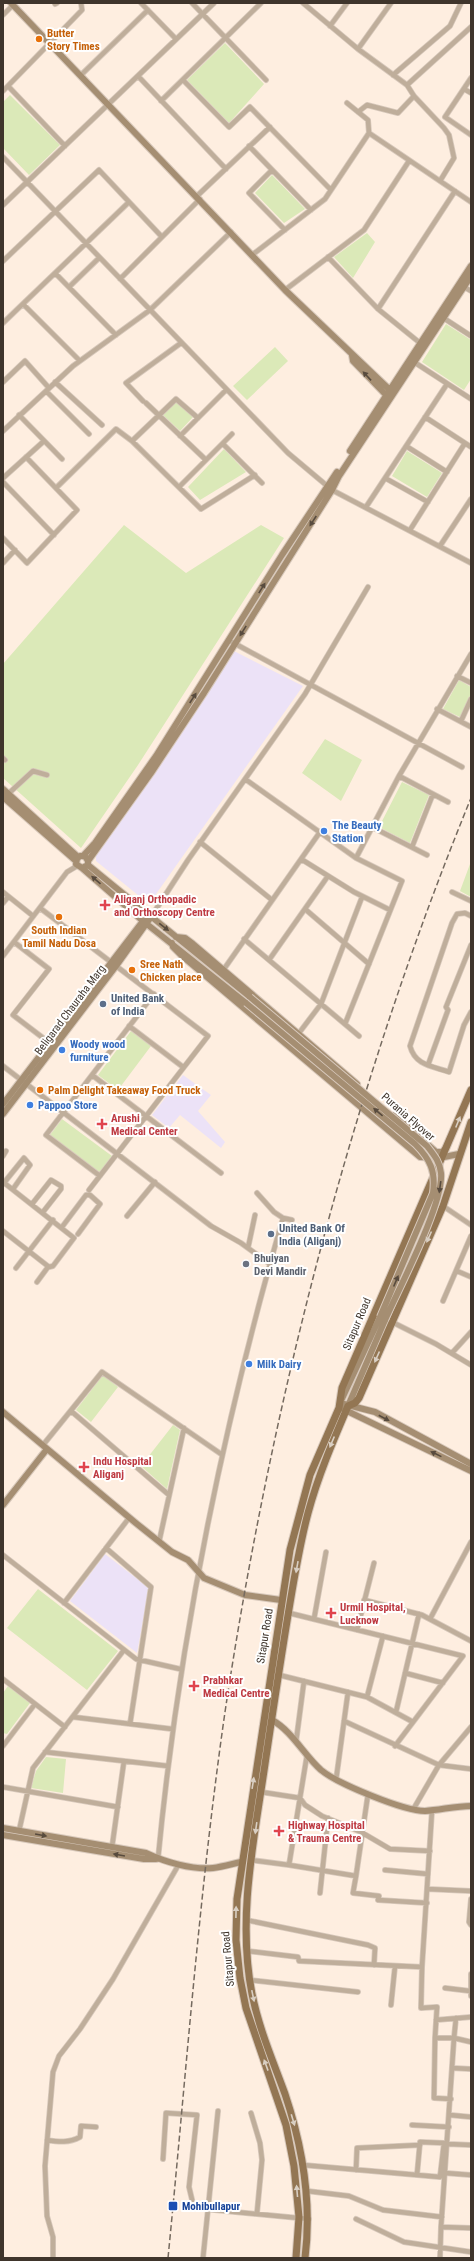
<svg xmlns="http://www.w3.org/2000/svg" width="474" height="2261" font-family="'Roboto Condensed',sans-serif">
<style>
.education{fill:#ece2f7}
.green{fill:#dbe9b8}
.lines{fill:none;stroke-linecap:round;stroke-linejoin:round}
.street-casing{stroke:#d8c9bc;stroke-width:6}
.secondary-casing{stroke:#d8c9bc;stroke-width:8}
.primary-casing{stroke:#d8c9bc;stroke-width:9}
.street{stroke:#bfae9b;stroke-width:4.5}
.secondary{stroke:#a58e72;stroke-width:6}
.primary{stroke:#937653;stroke-width:7}
.rail{stroke:#756a5f;stroke-width:1.5;stroke-dasharray:6 3;stroke-linecap:butt}
.secondary-bridge-casing{stroke:#d8c9bc;stroke-width:8;stroke-linecap:butt}
.secondary-bridge{stroke:#a58e72;stroke-width:6}
.oneway{fill:#584b3e}
.oneway2{fill:#d9cfc3}
.food-dot{fill:#e8710a;stroke:#fff;stroke-width:1.5}
.shop-dot{fill:#3f7fe0;stroke:#fff;stroke-width:1.5}
.health-dot{fill:#e0444e;stroke:#fff;stroke-width:1.5}
.service-dot{fill:#5c6f8a;stroke:#fff;stroke-width:1.5}
.worship-dot{fill:#6b7280;stroke:#fff;stroke-width:1.5}
.transit-dot{fill:#1a4fb4;stroke:#fff;stroke-width:1.5}
.labels{text-anchor:middle;dominant-baseline:central;stroke-width:4;stroke-linejoin:round;paint-order:stroke}
.food-label{font-size:11px;font-weight:bold;fill:#c56008;stroke:#fff;text-anchor:start}
.shop-label{font-size:11px;font-weight:bold;fill:#366cbe;stroke:#fff;text-anchor:start}
.health-label{font-size:11px;font-weight:bold;fill:#be3a42;stroke:#fff;text-anchor:start}
.service-label{font-size:11px;font-weight:bold;fill:#4e5e75;stroke:#fff;text-anchor:start}
.street-label{font-size:11px;fill:#3f352c;stroke:#fff}
.worship-label{font-size:11px;font-weight:bold;fill:#5b616d;stroke:#fff;text-anchor:start}
.transit-label{font-size:11px;font-weight:bold;fill:#164399;stroke:#fff;text-anchor:start}
</style>
<rect width="100%" height="100%" fill="#feeee0"/>
<path class="education" d="M234,651l69,35 -154,218 -53,-43v-5z
M183,1075l28,20 -13,16 27,31 -4,6 -41,-33 -11,13 -17,-13z
M105,1554l44,34 -12,65 -67,-52z"/>
<path class="green" d="M225,43l39,41 -35,39 -42,-43z
M10,95l50,50 -31,30 -26,-27v-46z
M272,175l33,34 -21,14 -29,-30z
M367,233l8,9 -22,36 -19,-21z
M446,324l25,16v39l-7,11 -42,-28z
M275,347l13,14 -41,39 -14,-14z
M176,401l17,16 -13,14 -17,-16z
M224,449l22,23 -46,28 -12,-13z
M407,451l35,22 -15,24 -35,-21z
M124,525l62,48 75,-48 23,13 -146,227 -57,83 -78,-70v-114z
M459,680l12,7v7l-11,23 -17,-8z
M325,739l37,21 -21,41 -39,-28z
M402,782l27,13 -19,48 -31,-16z
M470,864l1,1v32l-11,-6z
M131,1031l20,15 -33,44 -20,-15z
M62,1119l50,37 -13,17 -49,-38z
M103,1375l15,12 -27,35 -15,-12z
M173,1425l7,5 -13,59 -26,-23z
M38,1589l80,62 -31,39 -80,-62z
M8,1686l22,17 -23,31 -4,-1v-40z
M46,1757l20,2 -3,34 -32,-5 5,-17z"/>
<g class="lines">
<defs>
<path id="street" d="M141,3l35,36
M192,3l74,77
M303,3l55,46 49,36 7,11 30,32 5,7 5,23 -14,23
M55,4l2,-1
M3,15l10,-10
M330,26l17,-23
M358,49l33,-46
M81,75l67,-65
M393,75l57,-49 11,-23
M138,76l88,93
M471,78l-26,39 26,18
M183,80l46,47 21,-20 81,83
M407,85l64,-58
M8,86l57,60
M464,89l7,4
M3,91l79,-81 -1,-7
M161,101l100,-98
M358,112l9,-7 31,8 16,-17
M369,133l102,69
M249,146l62,64
M3,157l285,296 44,37 139,73
M272,170l-23,23 36,37
M197,196l73,-69
M3,205l211,-202
M252,255l73,-56 44,-66 -1,-13 -21,-17
M328,257l50,52 42,34
M3,261l96,-91 63,67
M55,273l61,62
M120,279l80,-80
M69,287l30,-29
M464,287l7,4
M285,290l79,-60 45,-69
M23,304l57,57
M378,309l77,-118
M442,317l29,19
M3,323l126,-121
M414,362l57,37
M3,382l22,-21 24,27
M55,382l47,43
M46,391l43,43
M143,401l-17,-18 55,-40
M146,403l60,57
M19,415l43,44
M425,417l46,30
M3,431l70,-65 77,-56 81,-78
M180,436l46,-46
M132,441l44,-42 22,19
M223,444l39,39
M406,446l41,26
M3,478l41,-37
M385,478l43,24
M3,482l51,53
M179,487l53,-53
M56,488l60,-59 16,12 69,68 54,-34
M366,507l81,-123
M410,530l55,-87
M3,538l24,25 50,-53 -51,-53
M440,546l31,-47
M3,563l12,-13
M232,642l230,125
M457,676l14,7
M437,709l34,18
M461,721l10,-22
M3,758l2,2
M399,776l49,26
M245,779l111,79 46,23 -57,143
M8,794l25,-23 14,4
M372,827l55,28
M200,842l72,58
M412,847l21,-53
M356,858l43,-82 72,-122
M301,859l53,33 36,18
M3,892l30,24
M452,892l19,9
M3,903l5,-6
M40,908l168,128 -119,154
M305,909l64,55
M471,916l-6,-3 -8,1 -5,9 -42,123c5,19 21,20 39,26l15,-47 7,-13
M151,917l37,-57 117,-166 63,-107
M244,939l115,97
M14,942l35,27 -36,46 38,29
M3,956l64,-84 10,-6
M269,960l59,-84
M224,969l96,-137
M129,1026l54,41
M299,1033l22,-29 41,-107
M428,1065l20,-55 -2,-3 25,-62
M3,1066l208,160 30,17 29,21
M92,1075l129,98
M3,1156l3,-5
M100,1176l-54,-41 108,-141
M3,1182l71,56 -21,28 -4,1 -46,-36
M3,1184l21,-26 6,7 -17,24
M32,1204l19,-24 10,6v3l-18,23
M443,1206l28,19
M127,1216l28,-34
M283,1218l9,2
M62,1227l24,-32h4l10,9 -22,30
M248,1248l7,-33
M16,1268l37,-48
M457,1271l14,6
M37,1282l11,-15
M443,1301l28,-65
M392,1322l44,22 35,21
M452,1353l19,-21
M71,1411l98,84
M43,1445l59,-73 119,82
M159,1542l25,-114
M106,1548l45,39 -21,137
M3,1555l133,104 44,10
M364,1600l58,15 49,26
M64,1603l65,-85
M289,1613l174,43 -68,90
M314,1619l12,-67
M430,1619l41,-77
M357,1630l17,-67
M405,1673l38,10
M279,1675l88,22 46,25
M3,1679l62,48
M367,1697l16,-61
M396,1712l23,-98
M73,1717l99,12
M344,1721l95,44 32,4
M296,1742l8,-61
M3,1746l32,-42
M45,1752l123,14
M336,1780l12,-88
M3,1787l115,20
M261,1792l39,6 5,7 17,11 39,16 29,17 40,2
M414,1808l25,-43 32,-38
M19,1831l14,-63 91,-118
M112,1847l12,-86
M158,1859c21,-220 64,-430 125,-641l-9,-6 -17,-19
M251,1860l38,5 18,-110
M289,1865l67,11 -3,17 26,3 -1,4 49,3
M385,1870l43,4
M356,1876l12,-82
M427,1889l44,2
M320,1893l8,-75
M471,1899l-2,23 2,3
M246,1920l122,25 7,3 -1,17
M247,1951l51,6 1,4 123,6 -1,41 16,-1 -2,31h19l-13,189 30,1
M422,1967l10,-157
M471,1974v22
M250,1980l108,12
M445,1988l25,3
M391,2005l4,-39
M456,2018l-2,20 17,4
M436,2020l35,-3
M435,2038l-1,60 17,1
M452,2068l19,1
M251,2113l9,30 2,17 -5,53
M450,2115l21,2
M412,2125l37,2
M47,2140c12,2 22,3 33,-3l1,-11 15,1
M448,2144l23,1
M163,2159l3,-46 31,2 -8,72 5,21 115,11
M303,2165l137,12 4,-34 -24,-1 -3,33
M356,2170l1,-22 63,-3
M445,2173l26,2
M307,2191l42,5 34,14 59,7
M356,2219l48,23 67,10
M53,2258v-21l-6,-21 -2,-50 8,-94 6,-16 21,-27 33,-50 66,-115
M203,2258l15,-147
M440,2258l1,-31"/>
<path id="secondary" d="M11,3l274,287 107,102
M352,355l1,6 35,36
M350,451l121,-185
M3,789l75,68
M3,797l73,64
M83,856l12,-13 61,-87 126,-201 55,-83
M88,861l-3,-5h-5l-3,3 -1,5 6,4 6,-3v-4l63,-88 53,-80 128,-203 7,-14 132,-200
M88,865l162,132
M82,868l61,53 103,82
M176,937l9,1 8,6 164,140
M172,943l1,4 8,8 239,202 19,1 20,-4
M3,1104l140,-183 8,-4
M3,1114l113,-148 35,-49
M395,1115l41,37h6l4,-4
M380,1317l-40,86 35,9 96,52
M348,1406l37,-86
M343,1409l128,62
M3,1412l134,112 35,28 16,8 16,18 41,17 36,5
M3,1505l44,-56
M272,1720c20,11 32,35 49,50 17,14 83,41 104,41 16,-1 30,-5 46,-5
M3,1828l143,25c19,9 46,17 67,15 9,-1 19,-4 28,-6
M3,1835l141,24h12"/>
<path id="primary" d="M296,2258l3,-41 -5,-51 -8,-41 -40,-117 -6,-30 -4,-38 1,-41 53,-349 20,-75 29,-67 3,-20 129,-298
M305,2258c7,-56 -2,-110 -20,-164 -12,-33 -26,-65 -33,-100 -15,-76 2,-154 13,-230 8,-54 16,-107 25,-161 5,-30 10,-60 18,-90 10,-37 25,-72 40,-107l7,-3 4,-5 84,-192 28,-84"/>
</defs>
<use href="#street" class="street-casing"/>
<use href="#secondary" class="secondary-casing"/>
<use href="#primary" class="primary-casing"/>
<use href="#street" class="street"/>
<use href="#secondary" class="secondary"/>
<use href="#primary" class="primary"/>
<path class="rail" d="M168,2258c18,-182 31,-365 57,-546 46,-308 128,-626 246,-914"/>
<defs>
<path id="secondary-bridge" d="M250,997l177,149c7,9 13,16 14,27 3,30 -42,115 -56,147
M246,1003l169,141c15,15 21,27 18,49l-53,124"/>
</defs>
<use href="#secondary-bridge" class="secondary-bridge-casing"/>
<use href="#secondary-bridge" class="secondary-bridge"/>
</g>
<defs><path id="oneway-solid" d="M-6-.8H1V-3.2L6.5 0L1 3.2V.8H-6Z"/></defs>
<g class="oneway">
<use href="#oneway-solid" transform="translate(367 376) rotate(-133)"/>
<use href="#oneway-solid" transform="translate(313 521) rotate(123)"/>
<use href="#oneway-solid" transform="translate(262 588) rotate(-58)"/>
<use href="#oneway-solid" transform="translate(243 631) rotate(122)"/>
<use href="#oneway-solid" transform="translate(193 698) rotate(-57)"/>
<use href="#oneway-solid" transform="translate(96 880) rotate(-139)"/>
<use href="#oneway-solid" transform="translate(164 927) rotate(38)"/>
<use href="#oneway-solid" transform="translate(378 1112) rotate(-140)"/>
<use href="#oneway-solid" transform="translate(440 1187) rotate(98)"/>
<use href="#oneway-solid" transform="translate(396 1281) rotate(-67)"/>
<use href="#oneway-solid" transform="translate(384 1418) rotate(28)"/>
<use href="#oneway-solid" transform="translate(436 1454) rotate(-154)"/>
<use href="#oneway-solid" transform="translate(41 1835) rotate(10)"/>
<use href="#oneway-solid" transform="translate(119 1855) rotate(-170)"/>
</g>
<g class="oneway2">
<use href="#oneway-solid" transform="translate(458 1122) rotate(-68)"/>
<use href="#oneway-solid" transform="translate(429 1237) rotate(114)"/>
<use href="#oneway-solid" transform="translate(377 1357) rotate(114)"/>
<use href="#oneway-solid" transform="translate(332 1442) rotate(113)"/>
<use href="#oneway-solid" transform="translate(297 1567) rotate(100)"/>
<use href="#oneway-solid" transform="translate(253 1783) rotate(-81)"/>
<use href="#oneway-solid" transform="translate(256 1828) rotate(98)"/>
<use href="#oneway-solid" transform="translate(236 1912) rotate(-89)"/>
<use href="#oneway-solid" transform="translate(253 1996) rotate(78)"/>
<use href="#oneway-solid" transform="translate(266 2065) rotate(-110)"/>
<use href="#oneway-solid" transform="translate(293 2120) rotate(73)"/>
<use href="#oneway-solid" transform="translate(297 2191) rotate(-95)"/>
</g>
<g class="food-dot">
<circle cx="39" cy="39" r="4"/>
<circle cx="59" cy="917" r="4"/>
<circle cx="132" cy="970" r="4"/>
<circle cx="40" cy="1090" r="4"/>
</g>
<g class="shop-dot">
<circle cx="324" cy="831" r="4"/>
<circle cx="62" cy="1050" r="4"/>
<circle cx="30" cy="1105" r="4"/>
<circle cx="249" cy="1364" r="4"/>
</g>
<g class="health-dot">
<path d="M103 899h4v4h4v4h-4v4h-4v-4h-4v-4h4z"/>
<path d="M100 1118h4v4h4v4h-4v4h-4v-4h-4v-4h4z"/>
<path d="M82 1461h4v4h4v4h-4v4h-4v-4h-4v-4h4z"/>
<path d="M329 1607h4v4h4v4h-4v4h-4v-4h-4v-4h4z"/>
<path d="M192 1680h4v4h4v4h-4v4h-4v-4h-4v-4h4z"/>
<path d="M277 1825h4v4h4v4h-4v4h-4v-4h-4v-4h4z"/>
</g>
<g class="service-dot">
<circle cx="103" cy="1004" r="4"/>
<circle cx="271" cy="1234" r="4"/>
</g>
<circle class="worship-dot" cx="246" cy="1264" r="4"/>
<rect class="transit-dot" x="168" y="2201" width="10" height="10" rx="2"/>
<g class="labels">
<g class="food-label">
<text x="47" y="33">Butter<tspan x="47" dy="13">Story Times</tspan></text>
<text x="59" y="930" text-anchor="middle">South Indian<tspan x="59" dy="13">Tamil Nadu Dosa</tspan></text>
<text x="140" y="964">Sree Nath<tspan x="140" dy="13">Chicken place</tspan></text>
<text x="48" y="1090">Palm Delight Takeaway Food Truck</text>
</g>
<g class="shop-label">
<text x="332" y="825">The Beauty<tspan x="332" dy="13">Station</tspan></text>
<text x="70" y="1044">Woody wood<tspan x="70" dy="13">furniture</tspan></text>
<text x="38" y="1105">Pappoo Store</text>
<text x="257" y="1364">Milk Dairy</text>
</g>
<g class="health-label">
<text x="114" y="899">Aliganj Orthopadic<tspan x="114" dy="13">and Orthoscopy Centre</tspan></text>
<text x="111" y="1118">Arushi<tspan x="111" dy="13">Medical Center</tspan></text>
<text x="93" y="1461">Indu Hospital<tspan x="93" dy="13">Aliganj</tspan></text>
<text x="340" y="1607">Urmil Hospital,<tspan x="340" dy="13">Lucknow</tspan></text>
<text x="203" y="1680">Prabhkar<tspan x="203" dy="13">Medical Centre</tspan></text>
<text x="288" y="1825">Highway Hospital<tspan x="288" dy="13">&amp; Trauma Centre</tspan></text>
</g>
<g class="service-label">
<text x="111" y="998">United Bank<tspan x="111" dy="13">of India</tspan></text>
<text x="279" y="1228">United Bank Of<tspan x="279" dy="13">India (Aliganj)</tspan></text>
</g>
<g class="street-label">
<text transform="translate(70 1010) rotate(-53)">Beligarad Chauraha Marg</text>
<text transform="translate(408 1117) rotate(41)">Purania Flyover</text>
<text transform="translate(357 1324) rotate(-67)">Sitapur Road</text>
<text transform="translate(265 1636) rotate(-81)">Sitapur Road</text>
<text transform="translate(228 1959) rotate(-95)">Sitapur Road</text>
</g>
<g class="worship-label">
<text x="254" y="1258">Bhuiyan<tspan x="254" dy="13">Devi Mandir</tspan></text>
</g>
<g class="transit-label">
<text x="182" y="2206">Mohibullapur</text>
</g>
</g>
<rect width="474" height="2261" fill="none" stroke="#3f352c" stroke-width="8"/>
</svg>
